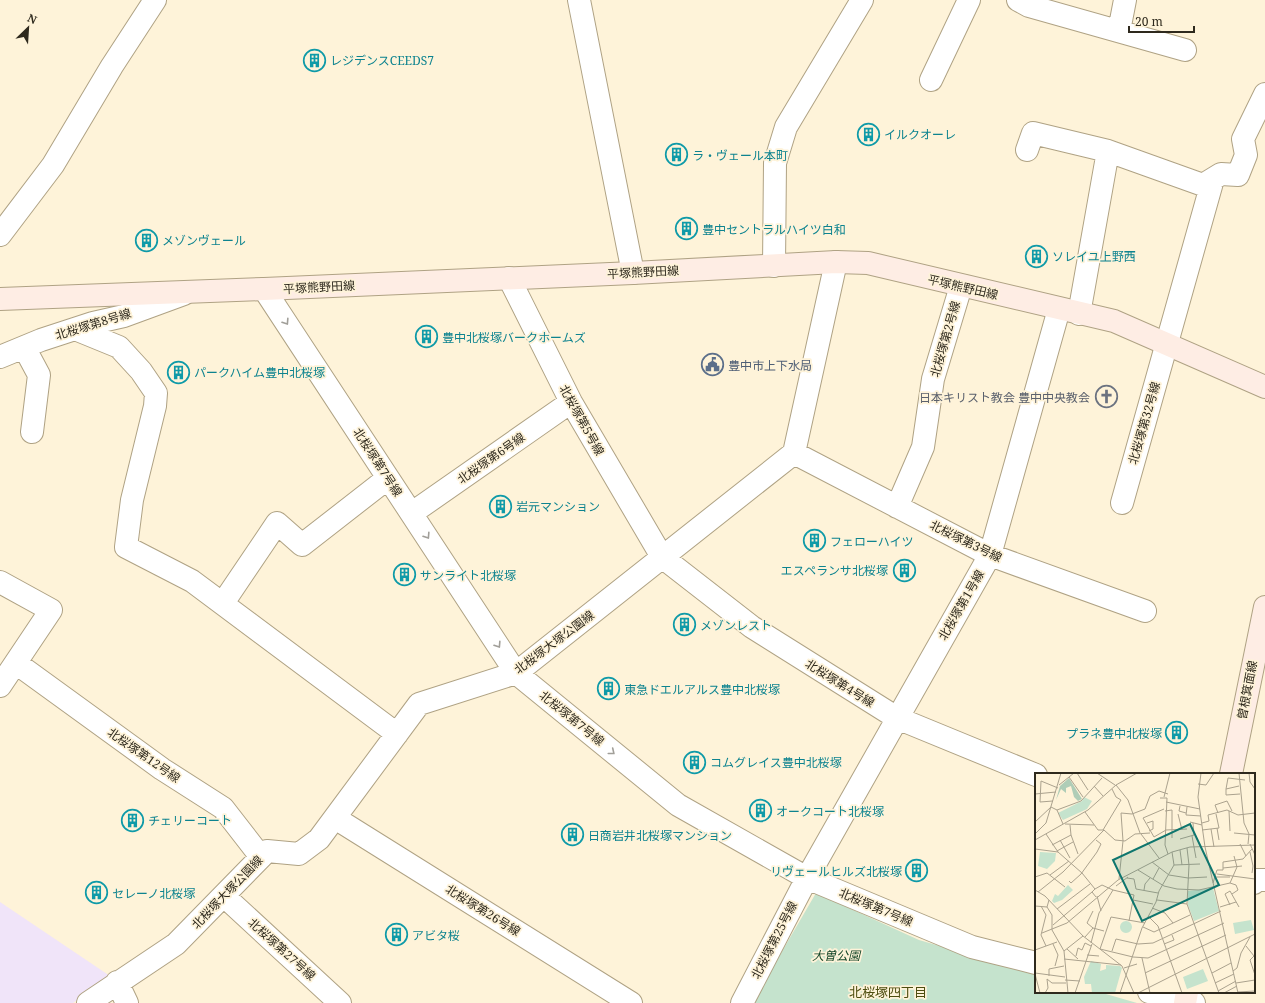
<svg xmlns="http://www.w3.org/2000/svg" width="1265" height="1003" font-family="'Noto Serif','Noto Sans JP',serif">
<style>
.education{fill:#f0e4f9}
.green{fill:#c5e3cd}
.lines{fill:none;stroke-linecap:round;stroke-linejoin:round}
.street-casing{stroke:#afa284;stroke-width:24}
.secondary-casing{stroke:#afa284;stroke-width:24}
.street{stroke:#fff;stroke-width:22}
.secondary{stroke:#feede4;stroke-width:22}
.oneway{stroke:#a19f99}
.labels{text-anchor:middle;dominant-baseline:central;stroke-width:3.5;stroke-linejoin:round;paint-order:stroke}
.culture-label{font-size:12px;fill:#0d838f;stroke:#fef3d9;text-anchor:start}
.street-label{font-size:12px;fill:#2e291d;stroke:#fef3d9}
.service-label{font-size:12px;fill:#4e5e75;stroke:#fef3d9;text-anchor:start}
.worship-label{font-size:12px;fill:#5b616d;stroke:#fef3d9;text-anchor:end}
.park-label{font-size:12px;font-style:italic;fill:#144628;stroke:#fef3d9}
.neighbourhood-label{font-size:13px;fill:#4d4d0f;stroke:#fef3d9}
.inset-road{fill:none;stroke:#aba28e;stroke-width:1}
.view{fill:#0f766e;fill-opacity:0.15;stroke:#0f766e;stroke-width:2}
.inset-edge{fill:none;stroke:#2e291d;stroke-width:2}
</style>
<rect width="100%" height="100%" fill="#fef3d9"/>
<path class="education" d="M0,902l110,74 -37,27h-73z"/>
<path class="green" d="M816,893l103,47 117,34v18h63l38,11h-385z"/>
<g class="lines">
<defs>
<path id="street" d="M579,0l54,273
M1018,0l11,6 156,44
M1119,31l6,-31
M931,80l38,-80
M1027,150l6,-17 75,18 95,34 18,-11 17,1 8,-20 -3,-16 22,-45
M0,235l53,-70 59,-99 43,-66
M774,266l1,-103 11,-36 76,-127
M509,278l62,124 91,155 90,70 145,91 139,57
M264,289l252,384 162,132 129,73 165,69 64,16
M1079,314l29,-163
M75,329l44,18 22,24 15,22 -1,13 -23,94 -6,47 66,34 205,153
M24,347l15,28 -7,57
M0,357l41,-17 52,-17 31,-7 60,-22
M794,453l196,102 155,56
M1122,503l91,-324
M897,507l26,-60 10,-68 28,-93
M412,513l159,-111
M0,582l51,28 -51,76
M223,603l54,-80 25,22 86,-67
M16,663l146,106 61,39 38,49
M335,818l296,185
M1254,883l2,-3h9
M224,896l116,107
M117,982l10,21
M1149,992l45,11
M88,1003l88,-59 91,-93 32,3 20,-15 100,-135 97,-31 278,-220 42,-191
M742,1003l65,-125 183,-323 69,-246"/>
<path id="secondary" d="M0,299l264,-10 369,-16 203,-11 32,1 246,58 151,66
M1231,774l34,-167
M1185,1003l2,-11"/>
</defs>
<use href="#street" class="street-casing"/>
<use href="#secondary" class="secondary-casing"/>
<use href="#street" class="street"/>
<use href="#secondary" class="secondary"/>
</g>
<defs><path id="oneway-chevron" d="M-2-3.5L2.5 0L-2 3.5" fill="none" stroke-width="1.6" stroke-linecap="round" stroke-linejoin="round"/></defs>
<g class="oneway">
<use href="#oneway-chevron" transform="translate(286 322) rotate(57)"/>
<use href="#oneway-chevron" transform="translate(427 536) rotate(57)"/>
<use href="#oneway-chevron" transform="translate(498 645) rotate(57)"/>
<use href="#oneway-chevron" transform="translate(612 752) rotate(39)"/>
</g>
<defs>
<symbol id="building-ring" viewBox="-11 -11 22 22"><circle r="9.5" fill="#fef3d9" stroke="#0f9aa8" stroke-width="1.5"/><path d="M-4-6H4V6H1V3H-1V6H-4ZM-2.5-4.3h1.7v1.8h-1.7ZM.8-4.3h1.7v1.8H.8ZM-2.5-1h1.7V.8h-1.7ZM.8-1h1.7V.8H.8Z" fill="#0f9aa8"/></symbol>
<symbol id="civic-ring" viewBox="-11 -11 22 22"><circle r="9.5" fill="#fef3d9" stroke="#5c6f8a" stroke-width="1.5"/><path d="M-.6-6.5H3V-4.5H.6V-3L4-1V1h2V6H-6V1h2V-1L-.6-3ZM-1.2 2.5V6h2.4V2.5Z" fill="#5c6f8a"/></symbol>
<symbol id="church-ring" viewBox="-11 -11 22 22"><circle r="9.5" fill="#fef3d9" stroke="#6b7280" stroke-width="1.5"/><path d="M-1.2-6h2.4v3.5h3.3v2.4h-3.3V6h-2.4V-.1h-3.3v-2.4h3.3Z" fill="#6b7280"/></symbol>
</defs>
<g fill-rule="evenodd">
<use href="#building-ring" x="302" y="48" width="25" height="25"/>
<use href="#building-ring" x="856" y="122" width="25" height="25"/>
<use href="#building-ring" x="664" y="142" width="25" height="25"/>
<use href="#building-ring" x="674" y="216" width="25" height="25"/>
<use href="#building-ring" x="134" y="228" width="25" height="25"/>
<use href="#building-ring" x="1024" y="244" width="25" height="25"/>
<use href="#building-ring" x="414" y="324" width="25" height="25"/>
<use href="#civic-ring" x="700" y="352" width="25" height="25"/>
<use href="#building-ring" x="166" y="360" width="25" height="25"/>
<use href="#church-ring" x="1094" y="384" width="25" height="25"/>
<use href="#building-ring" x="488" y="494" width="25" height="25"/>
<use href="#building-ring" x="802" y="528" width="25" height="25"/>
<use href="#building-ring" x="892" y="558" width="25" height="25"/>
<use href="#building-ring" x="392" y="562" width="25" height="25"/>
<use href="#building-ring" x="672" y="612" width="25" height="25"/>
<use href="#building-ring" x="596" y="676" width="25" height="25"/>
<use href="#building-ring" x="1164" y="720" width="25" height="25"/>
<use href="#building-ring" x="682" y="750" width="25" height="25"/>
<use href="#building-ring" x="748" y="798" width="25" height="25"/>
<use href="#building-ring" x="120" y="808" width="25" height="25"/>
<use href="#building-ring" x="560" y="822" width="25" height="25"/>
<use href="#building-ring" x="904" y="858" width="25" height="25"/>
<use href="#building-ring" x="84" y="880" width="25" height="25"/>
<use href="#building-ring" x="384" y="922" width="25" height="25"/>
</g>
<g class="labels">
<g class="culture-label">
<text x="330" y="60">レジデンスCEEDS7</text>
<text x="884" y="134">イルクオーレ</text>
<text x="692" y="155">ラ・ヴェール本町</text>
<text x="702" y="229">豊中セントラルハイツ白和</text>
<text x="162" y="240">メゾンヴェール</text>
<text x="1052" y="256">ソレイユ上野西</text>
<text x="442" y="337">豊中北桜塚バークホームズ</text>
<text x="194" y="372">パークハイム豊中北桜塚</text>
<text x="516" y="506">岩元マンション</text>
<text x="830" y="541">フェローハイツ</text>
<text x="888" y="570" text-anchor="end">エスペランサ北桜塚</text>
<text x="420" y="575">サンライト北桜塚</text>
<text x="700" y="625">メゾンレスト</text>
<text x="624" y="689">東急ドエルアルス豊中北桜塚</text>
<text x="1162" y="733" text-anchor="end">プラネ豊中北桜塚</text>
<text x="710" y="762">コムグレイス豊中北桜塚</text>
<text x="776" y="811">オークコート北桜塚</text>
<text x="148" y="820">チェリーコート</text>
<text x="588" y="835">日商岩井北桜塚マンション</text>
<text x="902" y="871" text-anchor="end">リヴェールヒルズ北桜塚</text>
<text x="112" y="893">セレーノ北桜塚</text>
<text x="412" y="935">アビタ桜</text>
</g>
<g class="street-label">
<text transform="translate(643 272) rotate(-3)">平塚熊野田線</text>
<text transform="translate(319 287) rotate(-3)">平塚熊野田線</text>
<text transform="translate(963 287) rotate(13)">平塚熊野田線</text>
<text transform="translate(93 324) rotate(-17)">北桜塚第8号線</text>
<text transform="translate(945 339) rotate(-74)">北桜塚第2号線</text>
<text transform="translate(582 420) rotate(61)">北桜塚第5号線</text>
<text transform="translate(1144 423) rotate(-74)">北桜塚第32号線</text>
<text transform="translate(491 458) rotate(-35)">北桜塚第6号線</text>
<text transform="translate(378 462) rotate(57)">北桜塚第7号線</text>
<text transform="translate(966 541) rotate(26)">北桜塚第3号線</text>
<text transform="translate(961 605) rotate(-60)">北桜塚第1号線</text>
<text transform="translate(554 642) rotate(-37)">北桜塚大塚公園線</text>
<text transform="translate(840 683) rotate(32)">北桜塚第4号線</text>
<text transform="translate(1247 690) rotate(-79)">曽根箕面線</text>
<text transform="translate(572 718) rotate(39)">北桜塚第7号線</text>
<text transform="translate(144 755) rotate(35)">北桜塚第12号線</text>
<text transform="translate(227 892) rotate(-46)">北桜塚大塚公園線</text>
<text transform="translate(876 907) rotate(23)">北桜塚第7号線</text>
<text transform="translate(483 910) rotate(32)">北桜塚第26号線</text>
<text transform="translate(774 940) rotate(-63)">北桜塚第25号線</text>
<text transform="translate(282 949) rotate(42)">北桜塚第27号線</text>
</g>
<g class="service-label">
<text x="728" y="365">豊中市上下水局</text>
</g>
<g class="worship-label">
<text x="1090" y="397">日本キリスト教会 豊中中央教会</text>
</g>
<g class="park-label">
<text x="836" y="955">大曽公園</text>
</g>
<g class="neighbourhood-label">
<text x="888" y="992">北桜塚四丁目</text>
</g>
</g>
<g transform="translate(1035 773)">
<rect width="220" height="220" fill="#fef3d9"/>
<path d="M49,24l8,4 -5,8 -24,11 -5,-7 24,-12zM5,79l16,1 -1,8 -8,8 -9,-3zM33,112l5,5 -11,10 -8,3 -2,-2 3,-7 3,2zM178,115l6,23 -25,10 -6,-16v-14zM216,147l3,10 -19,4 -2,-11zM85 154a6 6 0 1 1 12 0a6 6 0 1 1-12 0ZM56,188l10,3 -1,7 6,-2v-4l14,1 2,2 -7,25h-23l-1,-9h-6l-1,-7zM168,196l5,12 -21,8 -4,-12z" fill="#c5e3cd"/>
<path d="M34,5l13,21 -4,2 -4,-4 -3,-11 -5,2v5l-5,-4 -5,11 4,-14z" fill="#afcdb7"/>
<path class="inset-road" d="M42,0l11,17M62,0l18,12M166,0l-3,24 7,50 33,146M204,0l5,50 5,11 -1,10M214,0l1,9 5,7M34,4l14,20M163,11l8,1 8,-12M24,12l15,-12M81,12l12,15 12,33M59,13l9,10M204,13l-13,3 2,-11 17,2M191,16v6l14,-1M0,21l21,-2M129,24l6,-24M125,25h7l-2,47 3,9M18,28l-13,1 1,-21 17,7M131,29l34,7M145,33l-1,5 7,2M152,34l-1,8 15,1M129,36l-21,9 11,19 12,-7 21,-1M22,37l24,-9 21,-23M130,38l7,-1v28M194,38l1,20M50,39l13,18h6l11,10 10,1 10,-7 15,-1M183,40l-3,-8 12,-4 5,10M143,41l4,16M0,49l16,-15 6,3 6,14M155,49l12,3M112,50l6,-2v8l-4,2M167,50l7,-2 -1,-6 19,-5 11,5 17,-2M30,51l29,1M35,52l1,10 7,19M182,55l2,12M176,56l3,18M68,57l18,-30 -5,-3 -4,-8M167,57l17,-2 -3,-14M199,60l21,2M0,61l11,-11 15,-50M11,61l12,18M106,61l18,24M157,63l4,22M145,66l14,-4 -1,-12M0,67l53,-30 28,-25 21,-12M25,67l10,18M88,68l-2,-28 11,1 13,-5 5,-13 9,-5 9,3M205,71l6,12M215,71l5,11M17,72l19,-10M152,75l2,17 -2,39 32,89M0,76l23,3 24,21 13,16 -3,3 4,5M145,77l2,15M22,78l16,-9M215,79l3,14 -1,7M117,89l17,13 19,3 19,-1M139,92l26,-1M188,95l19,-2M103,97l26,16 13,3 22,1 31,-7M182,101l38,5M15,102l19,-14M0,104l12,-4 18,14M181,104h14M92,105l7,1 2,10 22,4M84,106l4,-38M118,106l6,-11M34,108l2,2 10,-9 16,-22 4,-8 -5,-4M178,110l4,-13h6v-8l20,-3 9,-10M195,110l7,-16 -3,-11M195,110l6,2 2,5 -6,4M81,113l12,-9M60,116l7,-4 11,5M0,117l10,6 38,40 39,30 12,27M78,117l21,5 -5,26M109,117l1,-6 5,-6M3,119l25,-20 41,-42M62,123l4,15M14,127l-2,7 5,8v15l12,21 4,42M98,127l20,4M122,127l30,4M195,132l-5,-11 5,-3 9,16M0,133l12,1M185,134l16,-5M117,135l13,5 8,10M22,136l33,-25M58,138l-6,12 6,5M113,143l10,10 24,67M110,150l-34,-6 -11,32 33,8 15,1 76,-35M18,152l39,-33M108,154l11,5 36,-17M7,160l25,-10 51,-43 54,-28 18,-5 65,-2M6,162l5,-20 -5,-9M6,162l5,11M50,164l8,-9 11,3M56,170l8,-30 14,-23M18,171l5,11 -3,11M129,171l10,-4 -2,-5M211,173l8,10 -4,4 5,15M32,176l11,10M0,177l22,-8M29,178l19,-15M77,178l4,-12 22,5 15,-1 68,-32M52,182l12,1M41,183l2,-8 4,2 3,-7 6,3M107,185l8,35M29,186l57,6M89,195l13,-4M198,198l4,-3 4,-15 9,-16M0,200l30,4M110,200l81,-38M177,200l19,-10M0,201l5,19M14,203v-7l15,-3M12,206l5,4h14M30,207l15,1M180,210l19,-9M201,210l19,-3M183,218l18,-10M203,219l17,-1M10,220l3,-5 -1,-9M40,220l17,-49M85,220l22,-65 14,-26 3,-11 15,-26 -2,-13M103,220l117,-59M189,220l13,-7"/>
<path class="view" d="M155,51l29,61 -77,36 -29,-61z"/>
<rect width="220" height="220" class="inset-edge"/>
</g>
<g transform="translate(28 28) rotate(25)" stroke="#fef3d9" stroke-width="3" paint-order="stroke">
<path d="M0-3L7 15L0 10L-7 15Z" fill="#2e291d"/>
<text y="-6" font-size="11" font-weight="bold" text-anchor="middle" fill="#2e291d">N</text>
</g>
<path d="M1129 26v6h65v-6" fill="none" stroke="#2e291d" stroke-width="2"/>
<text x="1135" y="26" font-size="12" fill="#2e291d" stroke="#fef3d9" stroke-width="3" paint-order="stroke">20 m</text>
</svg>
